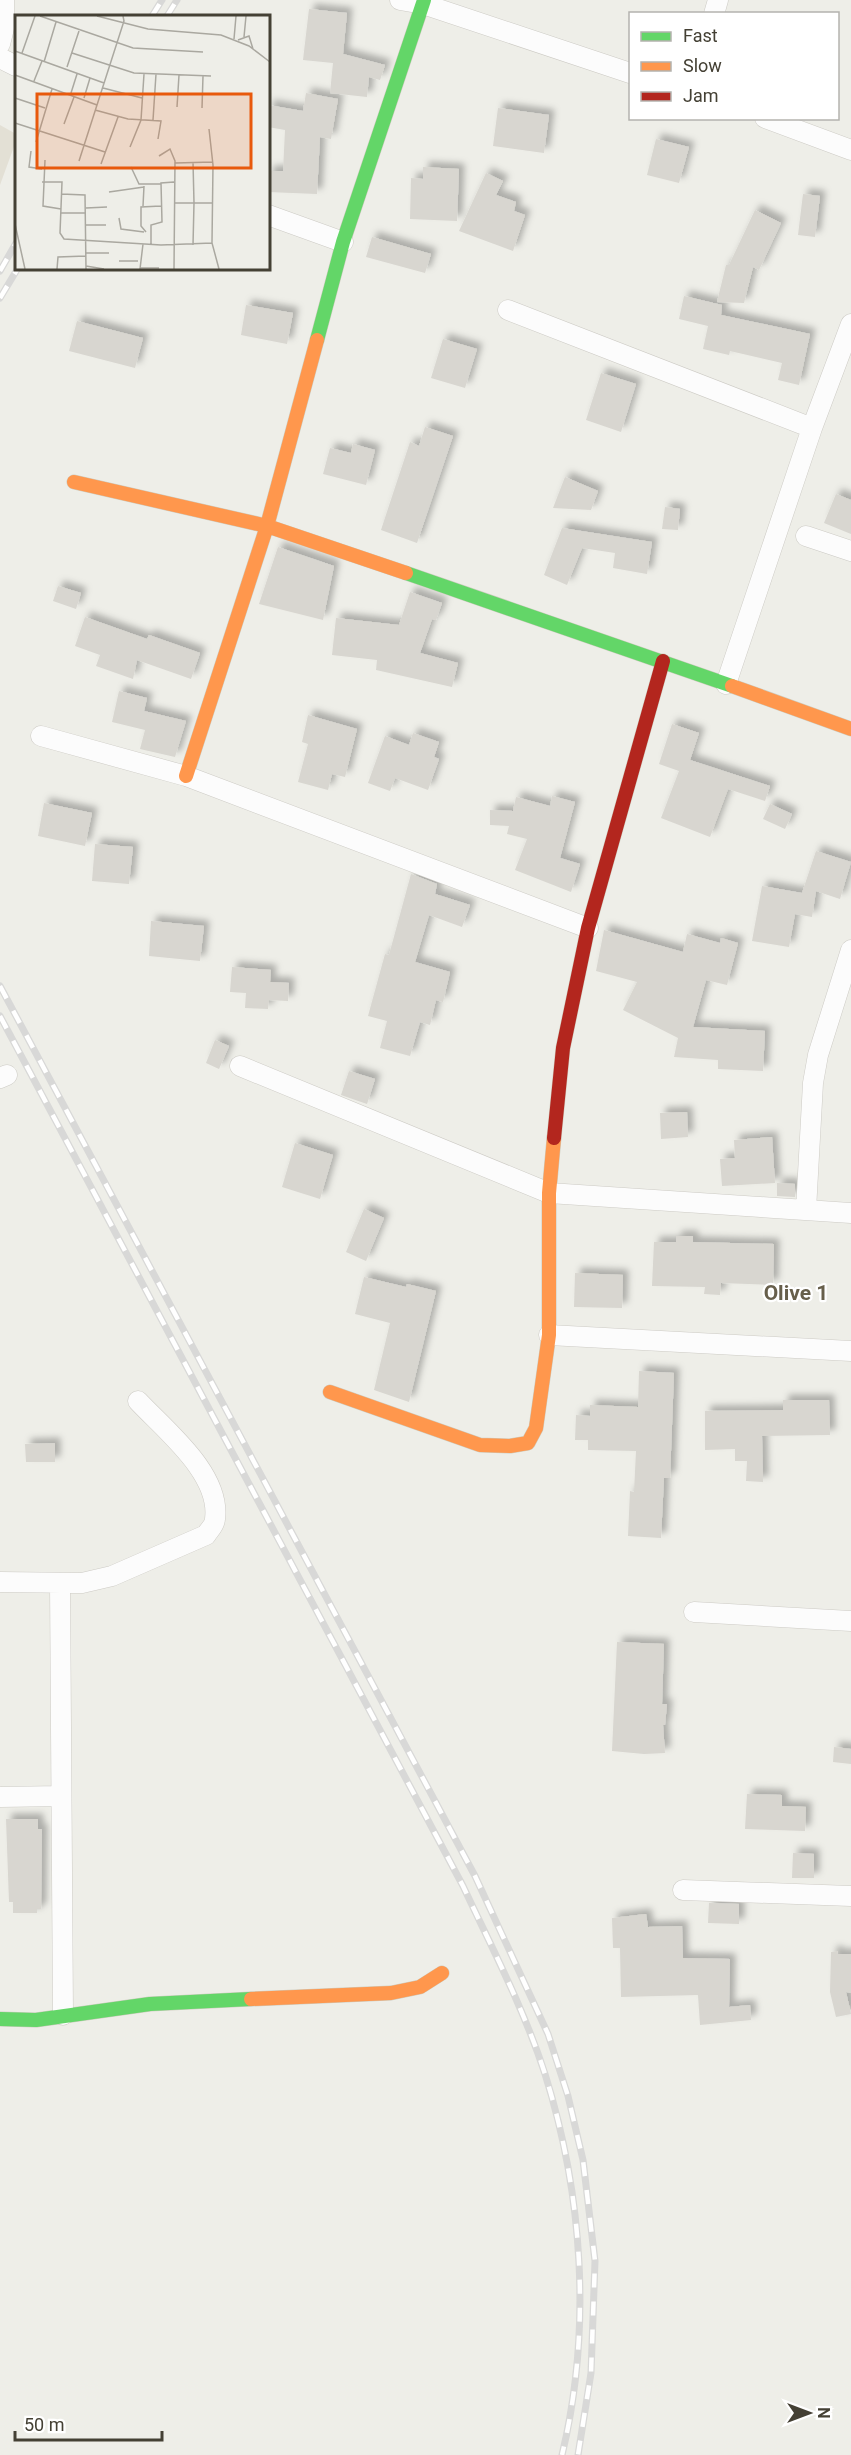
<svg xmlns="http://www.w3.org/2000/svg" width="851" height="2455" font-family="Roboto,sans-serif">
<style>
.residential{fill:#e3e0d5}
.building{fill:#d8d6d0;filter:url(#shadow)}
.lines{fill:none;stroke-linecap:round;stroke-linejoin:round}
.street-casing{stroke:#cdcbc5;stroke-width:21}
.fast-casing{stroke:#ceccbf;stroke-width:15}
.slow-casing{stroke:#ceccbf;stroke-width:15}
.jam-casing{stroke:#ceccbf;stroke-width:15}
.street{stroke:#fcfcfc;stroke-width:20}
.fast{stroke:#63d668;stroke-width:14}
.slow{stroke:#ff974d;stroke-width:14}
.jam{stroke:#b3261e;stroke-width:14}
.rail-casing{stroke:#d8d8d7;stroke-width:7}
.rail{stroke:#fff;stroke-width:4.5;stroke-dasharray:14;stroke-linecap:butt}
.labels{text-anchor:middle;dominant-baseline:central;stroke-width:4.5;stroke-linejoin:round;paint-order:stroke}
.quarter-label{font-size:21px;font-weight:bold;fill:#675f4b;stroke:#fff}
.inset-road{fill:none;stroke:#aaa8a0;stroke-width:1.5}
.view{fill:#e8590c;fill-opacity:0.15;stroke:#e8590c;stroke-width:3}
.inset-edge{fill:none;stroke:#444034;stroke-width:3}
</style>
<defs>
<filter id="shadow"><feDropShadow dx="5.5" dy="-5.5" stdDeviation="3" flood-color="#0004"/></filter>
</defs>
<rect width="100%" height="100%" fill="#eeeee8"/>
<path class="residential" d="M0,125l16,9v7l-16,44z"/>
<path class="building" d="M309,9l38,4 -4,41 42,11 -5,15 -11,-3 -2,20 -37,-4 3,-30 -30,-3z
M306,93l32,6 -7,40 -11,-2 -3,57 -49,-2v-21h15l2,-41 -17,-3v-22l35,6z
M498,108l51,7 -5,38 -51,-7z
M656,139l33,8 -10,36 -32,-8z
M423,167l36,2 -2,52 -47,-2 1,-41 12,1z
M486,173l17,8 -7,14 20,7 -2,9 11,4 -12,36 -54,-20z
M803,194l17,2 -5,41 -17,-2z
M755,210l26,13 -22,47 -6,-3 -9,36 -27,-1 9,-37h3z
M372,237l59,17 -6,19 -59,-16z
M684,296l38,9 -1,10 89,19 -11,51 -21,-5 4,-17 -52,-12 -1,4 -26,-6 5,-23 -29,-7z
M246,305l47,8 -6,31 -46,-9z
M77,321l66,17 -8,30 -66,-17z
M443,339l34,10 -12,39 -34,-10z
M601,373l35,11 -15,48 -35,-12z
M425,427l28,9 -36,107 -36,-13 29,-88 9,4z
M353,444l22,6 -9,35 -43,-11 7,-26 21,5z
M565,477l33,14 -7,19 -38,-2z
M836,494l15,6v34l-27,-11z
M665,507l15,2 -2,21 -16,-1z
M562,528l90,14 -5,32 -34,-6 2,-15 -33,-5 -15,37 -23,-10z
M278,547l56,19 -11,54 -64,-16z
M58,586l23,7 -5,16 -23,-8z
M410,592l32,11 -6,17 -4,-1 -12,34 38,10 -6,24 -76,-17 1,-10 -45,-5 4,-37 63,7z
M85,617l62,22 2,-4 51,18 -9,26 -54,-19 -4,19 -37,-13 4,-11 -25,-9z
M119,691l28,7 -3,13 42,10 -11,36 -35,-8 5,-19 -33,-8z
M308,715l49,14 -12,48 -13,-3 -4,16 -30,-8 10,-38 -6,-2z
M672,724l27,9 -9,27 80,26 -5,15 -37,-12 -18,48 -49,-19 18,-47 -20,-7z
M413,733l26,9 -5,15 5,2 -11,31 -33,-12 -5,13 -22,-8 17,-47 24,9z
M552,796l23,6 -15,56 20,6 -9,28 -56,-22 12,-31 -20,-5 2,-8 -19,-1v-15l23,1 3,-14 34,9z
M44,803l48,10 -7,33 -47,-10z
M770,804l22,10 -7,15 -22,-10z
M95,844l38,3 -4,37 -37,-3z
M816,851l35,11 -11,37 -24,-8 -4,26 -17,-3 -6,33 -37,-6 10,-55 40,7z
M411,874l26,10 -2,10 35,11 -8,22 -33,-12 -14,47 35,10 -7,30 -7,-2 -6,25 -10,-3 -10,34 -30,-8 7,-27 -19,-5 17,-62 4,1z
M151,921l53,5 -4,35 -51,-5z
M604,930l79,22 4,-18 33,9 1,-5 17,5 -11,42 -21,-5 -13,47 72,4 -2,40 -45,-2v-9l-44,-3 4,-19 -55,-28 14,-28 -41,-11z
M232,967l39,3 -1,12 19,1 -1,18 -19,-1 -1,9 -23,-1 1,-15 -16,-1z
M215,1040l14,6 -10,23 -13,-6z
M349,1071l26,8 -8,25 -26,-9z
M687,1112l1,25 -27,2 -1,-26z
M772,1137l3,46 -53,3 -2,-27 15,-1 -1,-18z
M295,1143l38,12 -13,44 -38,-12z
M777,1183l18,1v13l-18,-1z
M364,1209l20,9 -18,43 -20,-9z
M676,1236h17v6l81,2 -1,41 -52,-2 -1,12 -16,-1 1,-7 -53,-1 2,-44h22z
M575,1273l48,2 -1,33 -48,-1z
M364,1277l42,10 1,-3 29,7 -27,111 -35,-12 16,-67 -35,-9z
M639,1371l35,2 -4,105h-6l-3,60 -33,-2 2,-45 4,1 2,-41 -48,-1v-10h-13l1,-25 14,1v-11l48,2z
M783,1400h46l1,35 -68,1 1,46 -17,-1 1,-20h-12v-12l-30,1v-39l78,-1z
M55,1443v19h-29l-1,-18z
M617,1642l47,2 -2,60h5l-2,21h-2l2,28 -21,1 -32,-3z
M834,1747l17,2v15l-18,-2z
M747,1794l35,1v11l24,1 -1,24 -60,-2z
M6,1819h32v10h4l-1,80h-4v4h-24v-11h-4z
M793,1853l21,1v24h-22z
M709,1903l30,1v20l-31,-1z
M646,1914l2,13 34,-1 1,32 47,1 -1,48 21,-2 1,15 -51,5 -2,-30 -77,2 -1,-49h-7l-1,-30z
M837,1951l1,3h13v39l-5,-1 5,22 -15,3 -6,-25 1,-40z"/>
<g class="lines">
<defs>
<path id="street" d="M400,0l23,4 207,69
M714,14l4,-14
M0,44l4,-16v-28
M0,58l16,8
M765,118l86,32
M268,215l75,27
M508,310l304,118
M806,536l45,15
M726,684l86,-256 39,-104
M41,736l145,40 402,152
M240,1066l309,127 302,20
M0,1078l7,-3
M806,1210l7,-127 5,-28 33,-105
M549,1335l302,16
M0,1582l82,1 30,-7 94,-41c3,-5 9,-10 9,-16 6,-45 -49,-88 -77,-118
M60,1583l3,432
M694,1612l157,9
M0,1797l61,-1
M683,1890l168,6"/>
<path id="fast" d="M317,340l26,-98 81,-242
M406,573l326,113
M0,2019l36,1 114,-16 101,-5"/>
<path id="slow" d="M74,482l193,44 139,47
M732,686l119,43
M186,776l81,-250 50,-186
M330,1392l150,53 30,1 18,-3 8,-15 13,-93v-142l5,-55
M251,1999l140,-6 29,-6 22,-14"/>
<path id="jam" d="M554,1138l9,-90 25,-120 75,-267"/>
</defs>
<use href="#street" class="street-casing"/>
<use href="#fast" class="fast-casing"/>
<use href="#slow" class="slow-casing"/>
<use href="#jam" class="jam-casing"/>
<use href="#street" class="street"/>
<use href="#fast" class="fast"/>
<use href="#slow" class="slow"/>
<use href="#jam" class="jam"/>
<defs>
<path id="rail" d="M152,16l10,-16
M167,16l10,-16
M0,271l16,-28
M0,298l18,-30
M0,986l475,890 73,158 20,62 15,64 12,101 -4,112 -13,82
M0,1016l463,870c29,62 61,123 82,188 38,121 47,256 17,381"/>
</defs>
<use href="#rail" class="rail-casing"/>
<use href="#rail" class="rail"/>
</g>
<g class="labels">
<g class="quarter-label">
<text x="796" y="1293">Olive 1</text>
</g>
</g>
<g transform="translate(15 15)">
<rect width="255" height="255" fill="#eeeee8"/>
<path class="inset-road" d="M25,1l93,32 70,4M82,1l51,13 73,6 28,11 21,16M229,22l2,-21M219,24l2,-23M223,25l11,-4 4,13M0,36l89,32M7,38l13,-37M57,38l62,20 77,3M29,47l12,-40M52,52l12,-36M0,60l82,30M19,66l8,-20M88,73l39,10M56,78l6,-19M0,83l30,10M69,83l6,-20M162,92l2,-32M187,93l1,-32M80,95l33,9 33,2 -3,18M138,105l3,-46M0,108l90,29M49,109l10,-27M194,114l4,36 -1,78 7,26M21,127l16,-53M115,132l11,-27 3,-46M16,136l-2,16 13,2M144,141l11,-7 5,12 -1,108M30,145l-2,46 18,3M64,146l45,-140 -1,-5M160,148l38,-1M86,149l17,-47M116,152l8,17h22M27,167h20l-2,51 4,6 97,6 51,-2M94,177l35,-5M46,179l24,1 1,74M160,188h19l-1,-41M128,191l1,-20M71,193l21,-1M46,198h25M104,203l2,11 23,3M0,209l10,45M71,210h20M131,217l-5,-6v-19l20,-1M136,230v-20l11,-3 -1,-39 13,-1M178,230l1,-42h18M71,238h23M104,246h19M71,251l18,3M125,253h19M42,254l1,-12 28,-1M125,254l3,-25"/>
<path class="view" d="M22,79h214v74h-214z"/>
<rect width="255" height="255" class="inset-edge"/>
</g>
<rect x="629" y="12" width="210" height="108" fill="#ffffff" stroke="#b4b3ae" stroke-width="1.5"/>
<rect x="641" y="32" width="30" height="9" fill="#63d668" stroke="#b4b3ae" stroke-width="1.5"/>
<text x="683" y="42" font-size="18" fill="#444034">Fast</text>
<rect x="641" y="62" width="30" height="9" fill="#ff974d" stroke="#b4b3ae" stroke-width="1.5"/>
<text x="683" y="72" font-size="18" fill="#444034">Slow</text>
<rect x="641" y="92" width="30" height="9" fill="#b3261e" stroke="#b4b3ae" stroke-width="1.5"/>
<text x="683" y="102" font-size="18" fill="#444034">Jam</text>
<g transform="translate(809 2413) rotate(90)" stroke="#ffffff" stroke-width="4.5" paint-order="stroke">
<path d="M0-4.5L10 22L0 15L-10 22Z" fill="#444034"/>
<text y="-9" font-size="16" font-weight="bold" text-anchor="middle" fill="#444034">N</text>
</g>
<path d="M15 2431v9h147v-9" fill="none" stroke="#444034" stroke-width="3"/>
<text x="24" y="2431" font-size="18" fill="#444034" stroke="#ffffff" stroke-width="4.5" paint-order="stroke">50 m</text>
</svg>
